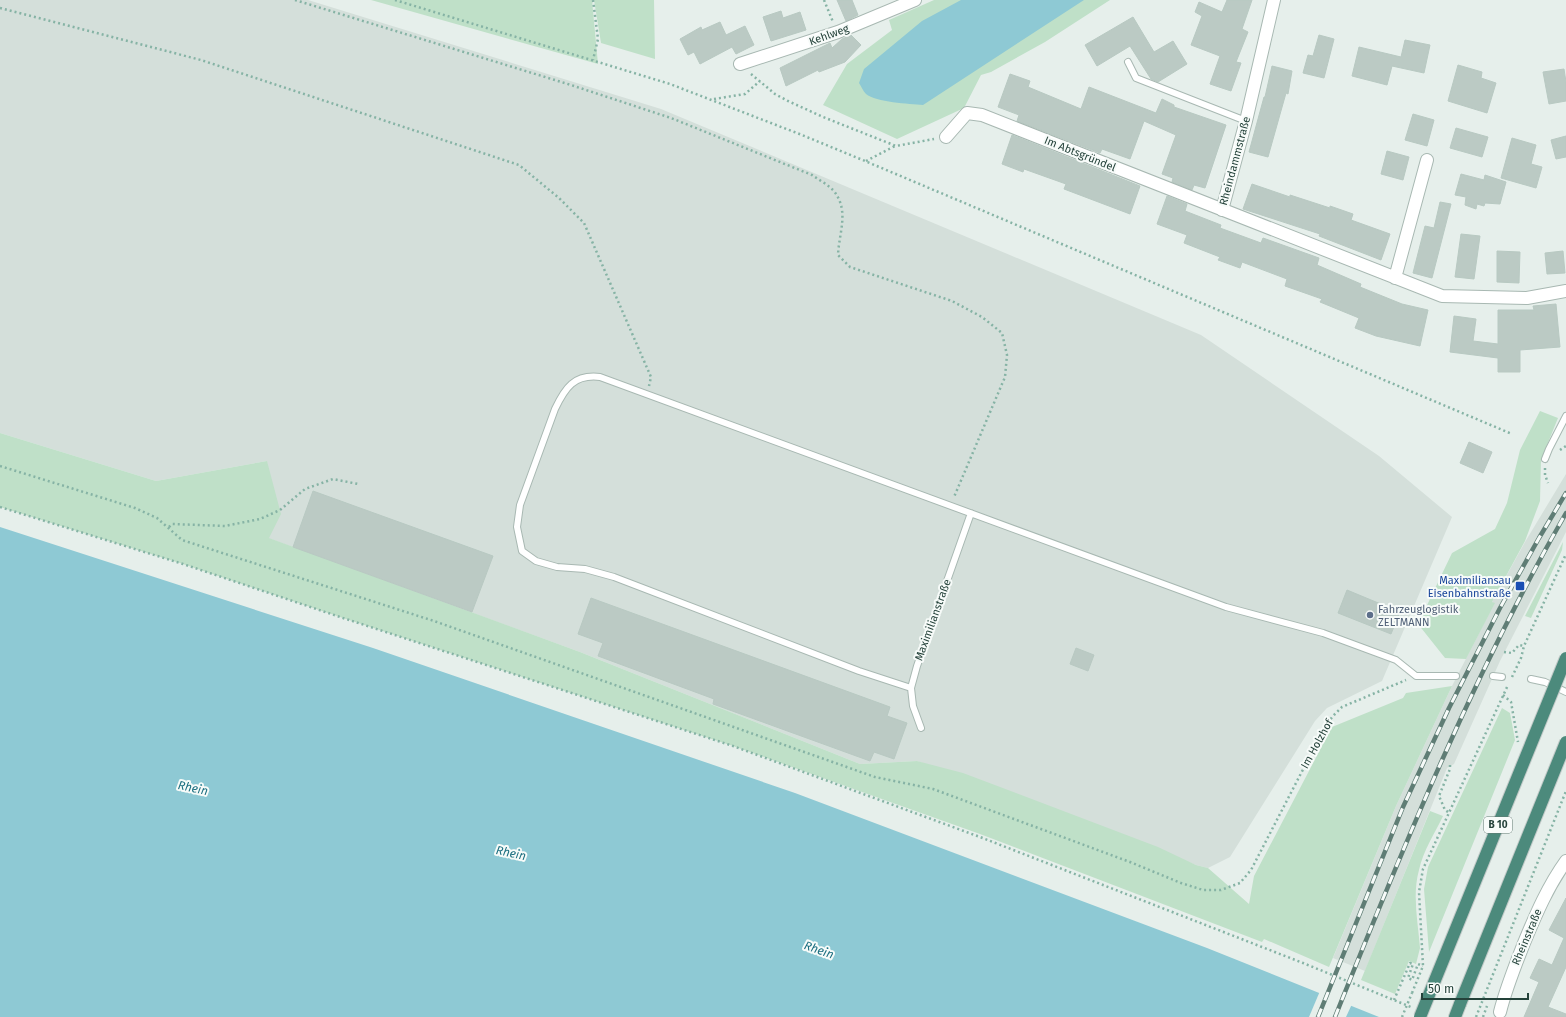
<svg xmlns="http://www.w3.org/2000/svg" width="1566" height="1017" font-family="'Fira Sans',sans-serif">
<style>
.built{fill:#d4dfda}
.green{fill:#bfe0c8}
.water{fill:#8ec9d4}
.pier{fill:#e6efeb}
.building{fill:#bbcac4;stroke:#b8c9c2}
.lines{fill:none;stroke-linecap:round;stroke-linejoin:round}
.service-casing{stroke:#a8b8b2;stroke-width:8}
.minor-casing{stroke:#a8b8b2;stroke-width:14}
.trunk-casing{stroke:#c2cac8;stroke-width:14}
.path{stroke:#86b3a5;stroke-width:2.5;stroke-dasharray:2 3;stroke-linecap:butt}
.service{stroke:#fff;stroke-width:6}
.minor{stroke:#fff;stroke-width:12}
.trunk{stroke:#4c8a7c;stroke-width:12}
.rail-casing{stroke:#5f7d75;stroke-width:4.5}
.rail{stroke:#f7fbf9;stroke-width:3;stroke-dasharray:9;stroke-linecap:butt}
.trunk-bridge-casing{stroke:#c2cac8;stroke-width:14;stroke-linecap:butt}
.path-bridge{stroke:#86b3a5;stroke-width:2.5;stroke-dasharray:2 3;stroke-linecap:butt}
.trunk-bridge{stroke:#4c8a7c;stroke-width:12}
.transit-dot{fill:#1a4fb4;stroke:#f7fbf9;stroke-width:1.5}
.service-dot{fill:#5c6f8a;stroke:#f7fbf9;stroke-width:1.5}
.labels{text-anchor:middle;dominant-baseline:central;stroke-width:4;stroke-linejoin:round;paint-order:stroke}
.shield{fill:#f7fbf9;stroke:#637a73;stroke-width:1}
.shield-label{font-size:10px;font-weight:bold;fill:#24423a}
.street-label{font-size:11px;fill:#24423a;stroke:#f7fbf9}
.transit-label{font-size:11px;fill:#164399;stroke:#f7fbf9;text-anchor:end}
.service-label{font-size:11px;fill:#4e5e75;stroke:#f7fbf9;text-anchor:start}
.water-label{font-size:12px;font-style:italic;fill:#1c6f80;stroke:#f7fbf9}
</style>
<rect width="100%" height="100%" fill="#e6efeb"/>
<path class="built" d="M0,0h308l353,109 540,226 178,121 73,61 -70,164 -55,27 -12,13 -85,136 -22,11 -12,-3 -279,-104 -57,3 -280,-112 -312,-114 -1,-77 -111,20 -156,-48z
M1566,474v58l-66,129 -46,103 -7,4 -82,203 -32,-13 63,-152 56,-120 42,-82 -2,-2 33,-60z"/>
<path class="green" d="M371,0h221l6,64z
M594,0h60l1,59 -54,-16z
M934,0h176l-65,42 -54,30 -10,3 -17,33 -67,31 -74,-34 24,-41 45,-34 -3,-10z
M1540,411l18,7 -17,42 -1,41 -15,40 -33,61 3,1 -29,56 -21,-1 -27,-34 34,-71 43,-24 12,-26 13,-53z
M0,433l156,48 111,-20 14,53 -12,24 311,114 280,112 57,-3 46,12 195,74 38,18 12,3 41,36 5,-28 78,-149 71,-29 3,-5 46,-7 -56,120 -67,161 -65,-28 -2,3 -282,-108 -247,-88 -393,-129 -157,-53 -183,-57z
M1563,542l-1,8 -31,68 -6,-2z
M1502,708l8,5 5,27 -86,212 -5,-63 4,-22z
M1430,811l13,5c-8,17 -20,35 -24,54 -7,25 -1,52 1,78l-4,16 -7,-3 -14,33 -34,-14z"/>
<path class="water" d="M961,0h123l-161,105c-14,-1 -47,-3 -57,-11 -3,-3 -5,-8 -7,-11l5,-14 58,-48z
M0,527l373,121 422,145 412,155 172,69h-1379z"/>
<path class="pier" d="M1320,991l32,13 -6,13h-37z"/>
<path class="building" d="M837,0h15l6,15 -12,6z
M1227,0h25l-10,29 6,3 -12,30 5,1 -10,28 -21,-7 10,-28 -29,-11 11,-29 -7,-4 4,-10 23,10z
M781,11l2,7 17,-6 6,18 -35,11 -8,-24z
M1133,17l21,35 19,-11 14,23 -29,18 -7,-3 -21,-33 -33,20 -12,-21z
M720,22l6,13 19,-9 9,19 -18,9 -4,-7 -32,17 -6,-12 -6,3 -8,-16 21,-12 1,3z
M851,35l10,10 -16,17 -26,10 -1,-2 -32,16 -6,-18 50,-25 2,5 10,-9z
M1319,35l15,4 -10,39 -21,-5 5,-18 5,1z
M1405,40l25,5 -6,28 -32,-7 -5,19 -35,-9 7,-29 42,10z
M1458,65l24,7 -1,6 15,5 -9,30 -39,-12z
M1272,66l20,5 -4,23 -2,-1 -18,64 -19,-5 15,-55h1z
M1564,69l2,13v19l-17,3 -6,-32z
M1010,74l20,7 -2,6 53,22 8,-22 67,26 6,-14 12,6v2l52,18 -21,63 -11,-3 -2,5 -20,-8 1,-4 -11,-4 14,-39 -32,-14 -14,38 -28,-10 -2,4 -83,-32 2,-6 -21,-8z
M1413,114l21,6 -7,26 -22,-6z
M1456,128l32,9 -6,20 -32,-9z
M1012,135l128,51 -10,28 -66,-25 2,-5 -42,-15 -1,3 -21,-8z
M1566,136v21l-10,2 -5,-19z
M1512,138l24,7 -5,19 11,3 -6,21 -35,-10z
M1387,151l22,6 -6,23 -22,-6z
M1461,174l23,6 1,-5 21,7 -6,22 -15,-1 -1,3 -7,-2 -1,5 -11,-4 1,-8 -11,-2z
M1252,184l38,13v-2l40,13v-2l23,8 -2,6 39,14 -9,26 -62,-24 1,-2 -77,-25z
M1167,196l20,8 -2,7 36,14 -1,3 41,15 2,-5 56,20 -2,7 44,19 -1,3 42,17 26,6 -8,36 -44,-10 -21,-8 4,-10 -39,-16 2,-3 -37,-13 2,-7 -45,-17 -2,6 -22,-8 2,-3 -36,-14 3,-8 -30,-11z
M1440,202l11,2 -19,74 -19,-5 12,-47 9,2z
M1461,234l19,2 -6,43 -19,-2z
M1497,251l23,1 -1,31 -22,-1z
M1563,251l2,22 -18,1 -2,-21z
M1556,304l4,43 -40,3v22h-22v-14l-48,-6 4,-36 22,3 -3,22 25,3v-34h36l-1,-4z
M1469,442l23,10 -9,21 -23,-10z
M313,491l180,65 -21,56 -179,-65z
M1347,590l53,22 -9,22 -53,-21z
M591,598l299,109 -3,9 20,7 -13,36 -20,-7 -4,9 -157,-57 1,-5 -116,-43 5,-13 -25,-9z
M1076,648l18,7 -6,16 -18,-7z
M1566,898v69l-18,40 18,7v3h-42l15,-35 -9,-4 9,-19 13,6 12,-27 -15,-8z"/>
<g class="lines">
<defs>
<path id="service" d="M1128,62l8,16 110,43
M1545,459l4,-10 17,-33
M1493,676l9,1
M1531,679l14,3 21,10
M911,688l-52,-17 -245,-94 -29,-8 -28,-2 -21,-6 -14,-10 -5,-24 3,-22 35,-96c10,-21 19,-35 45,-32l626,230 97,26 73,27 20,16h40
M921,728l-8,-22 -2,-18 6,-22 54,-153"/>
<path id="minor" d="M740,64l98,-32 77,-32
M946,137l21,-24 15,2 460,181 85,2 39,-7
M1222,210l24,-89 28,-121
M1395,278l32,-118
M1500,1012c6,-24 15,-46 24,-69 12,-29 24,-57 42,-82"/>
<path id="trunk" d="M1455,1017l5,-13"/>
</defs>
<use href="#service" class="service-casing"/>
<use href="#minor" class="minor-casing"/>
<use href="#trunk" class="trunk-casing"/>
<path class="path" d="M295,0l276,85 100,33 141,57c7,5 15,9 21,15 17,20 6,42 5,65l12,12 102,34 30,16 20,16 5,22 -2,22 -51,120
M395,0l275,84 132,51 63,26 647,273
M593,0l5,39 -5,21
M824,0l9,22
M0,8l201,52 318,105 40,33 25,25 67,154 -2,9
M751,74l24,20 13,7 35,16 73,29 38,-7
M714,99l31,-5 15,-13
M866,161l29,-15
M1560,450l6,-4
M0,466l135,42 22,10 25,22 252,81 441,156 58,12 197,73 51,21 22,7h18l19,-7 11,-13 75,-145 7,-9 9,-9 64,-27
M1545,468v7l3,8
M0,507l183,57 157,53 393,129 247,91 323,126 108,44
M169,527l3,-3 53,2 35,-7 20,-9 25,-21 28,-10 25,5
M1504,652l8,1 7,-8 5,1
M1512,677l9,-19 3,-12 42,-92
M1503,695l8,7 7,40
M1448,812l-3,-2 -6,-14 11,-27v-4
M1412,993l11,-27 -4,-74 4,-23 85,-184
M1394,1000l16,-37 3,1 -5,14 4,2 6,-16 5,2
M1476,1017l90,-226
M1483,1017l4,-11"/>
<use href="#service" class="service"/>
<use href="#minor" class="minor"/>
<use href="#trunk" class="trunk"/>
<defs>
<path id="rail" d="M1318,1017l85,-210 46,-99 51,-100 39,-70 27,-45
M1335,1017c69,-172 139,-344 231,-504"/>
</defs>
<use href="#rail" class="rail-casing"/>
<use href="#rail" class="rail"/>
<defs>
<path id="trunk-bridge" d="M1460,1004l106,-262
M1420,1017l146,-359"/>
</defs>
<use href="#trunk-bridge" class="trunk-bridge-casing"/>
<path class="path-bridge" d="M1402,1017l10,-24"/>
<use href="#trunk-bridge" class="trunk-bridge"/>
</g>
<rect class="transit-dot" x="1515" y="581" width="10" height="10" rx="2"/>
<circle class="service-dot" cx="1370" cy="615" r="4"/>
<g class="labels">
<rect class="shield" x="1484" y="817" width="28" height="16" rx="3"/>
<g class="shield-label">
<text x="1498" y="825">B 10</text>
</g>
<g class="street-label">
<text transform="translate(829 35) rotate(-20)">Kehlweg</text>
<text transform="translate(1080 154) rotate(22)">Im Abtsgründel</text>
<text transform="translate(1235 161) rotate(-75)">Rheindammstraße</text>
<text transform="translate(933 620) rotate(-70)">Maximilianstraße</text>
<text transform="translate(1317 744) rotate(-61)">Im Holzhof</text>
<text transform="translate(1527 937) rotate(-67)">Rheinstraße</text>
</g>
<g class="transit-label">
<text x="1511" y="580">Maximiliansau<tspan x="1511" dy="13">Eisenbahnstraße</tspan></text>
</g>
<g class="service-label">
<text x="1378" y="609">Fahrzeuglogistik<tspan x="1378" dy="13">ZELTMANN</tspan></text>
</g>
<g class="water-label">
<text transform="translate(193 788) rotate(12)">Rhein</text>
<text transform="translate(511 853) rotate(12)">Rhein</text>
<text transform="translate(819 950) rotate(20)">Rhein</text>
</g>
</g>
<path d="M1422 993v6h106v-6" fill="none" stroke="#24423a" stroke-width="2"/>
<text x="1428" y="993" font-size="12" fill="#24423a" stroke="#f7fbf9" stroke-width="3" paint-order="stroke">50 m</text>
</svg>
